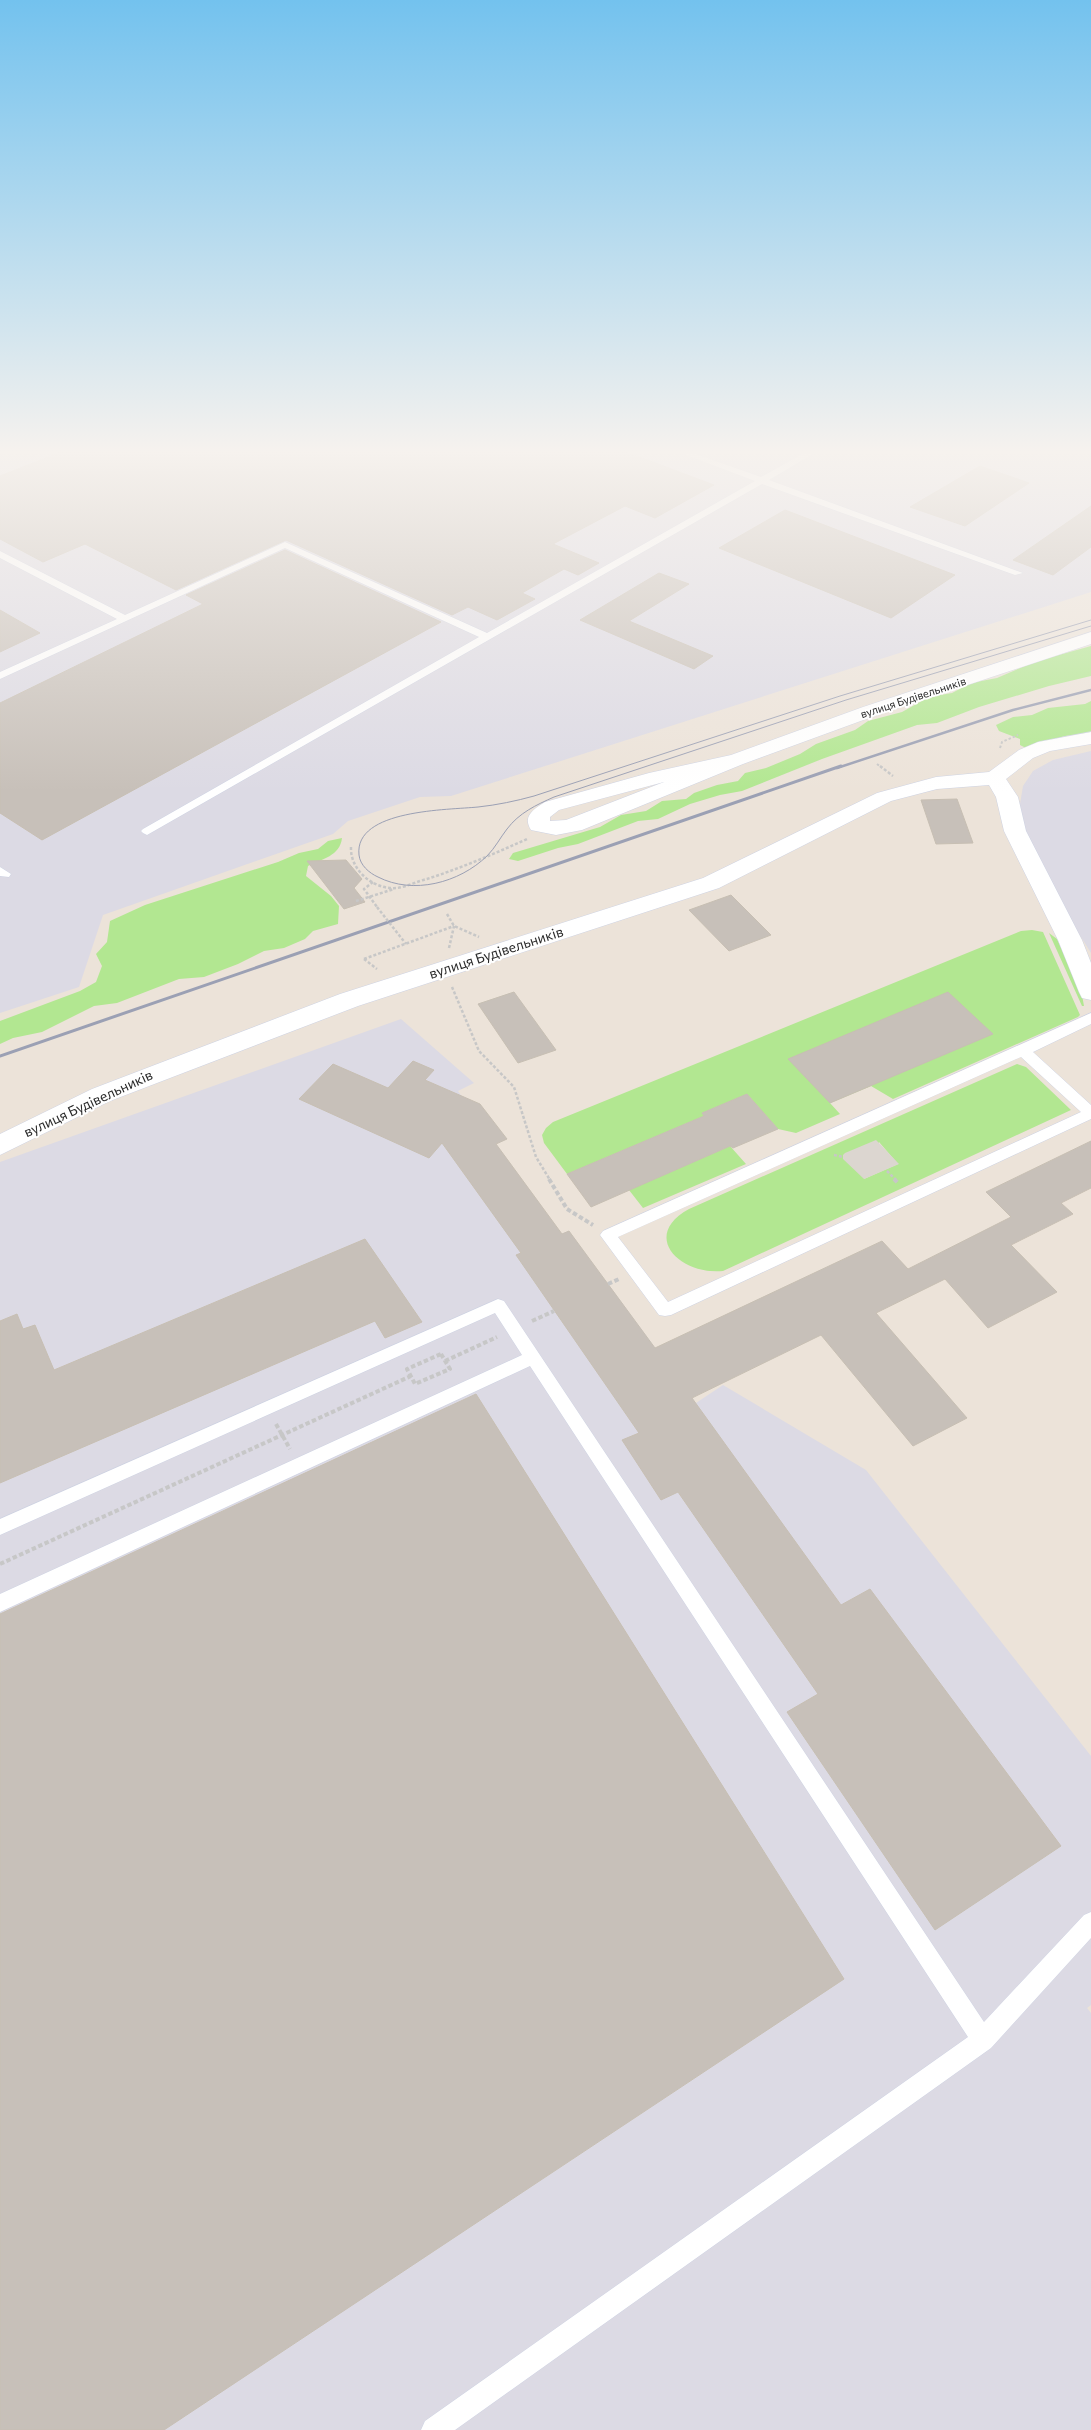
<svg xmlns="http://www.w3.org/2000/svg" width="1091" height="2430" font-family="Commissioner,sans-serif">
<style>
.industrial{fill:#dcdae4}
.green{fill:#b2e791;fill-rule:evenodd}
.plaza{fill:#dcd6d0}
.building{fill:#c7c0b9;stroke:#c7bfb3}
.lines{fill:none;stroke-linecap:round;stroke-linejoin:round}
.service-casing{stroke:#ced3e3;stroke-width:1}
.minor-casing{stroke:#ced3e3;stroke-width:1}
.path-far2{stroke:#c7c7c7;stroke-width:2;stroke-dasharray:2.5 2;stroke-linecap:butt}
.path-far1{stroke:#c7c7c7;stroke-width:2.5;stroke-dasharray:3 2;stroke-linecap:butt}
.path{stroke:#c7c7c7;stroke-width:4;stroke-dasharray:4.5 2.5;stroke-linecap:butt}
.service{fill:#fff;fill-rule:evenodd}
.minor{fill:#fff;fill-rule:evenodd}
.tram{stroke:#9ba0b4;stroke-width:1}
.rail-far1{stroke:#9ba0b4;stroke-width:2.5}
.rail{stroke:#9ba0b4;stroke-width:3}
.path-bridge{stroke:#c7c7c7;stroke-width:2.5;stroke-dasharray:3 2;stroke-linecap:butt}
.labels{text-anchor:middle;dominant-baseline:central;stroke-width:4;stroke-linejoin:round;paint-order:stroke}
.far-street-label{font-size:11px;fill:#282828;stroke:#fff}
.street-label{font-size:14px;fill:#282828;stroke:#fff}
</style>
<rect width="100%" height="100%" fill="#ece3d9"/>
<path class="industrial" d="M0,452h1091v140l-640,204 -31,1 -72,24 -15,13 -230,81 -24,72 -79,26z
M1091,751v202l-47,-76 -21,-50 -3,-23 3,-18 10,-15 20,-11z
M401,1019l73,64 -16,8 102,143 9,-3 127,172 27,-18 143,85 225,286v249l-4,3 4,5v417h-1091v-1268z"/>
<path class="green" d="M1091,646v30l-42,10 -70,21 -42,16 -20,2 -95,34 -80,32 -22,4 -30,9 -32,15 -20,2 -60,23 -20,4 -40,13 -9,-2 4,-6 87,-26 21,-12 25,-4 16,-10 24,-2 8,-6 23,-8 21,-4 7,-8 21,-5 34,-14 16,-10 39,-14 13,-9 34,-9 27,-15 23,-4 19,-10 26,-5 37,-16z
M1091,701v32l-26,3 -39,12 -6,-3v-6l-21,-8 -3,-6 17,-8 19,-2 16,-7 37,-4z
M342,838c-2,18 -20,21 -34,28l-2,10 25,20 8,10 -1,18 -25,7 -8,8 -21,9 -20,3 -26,13 -34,13 -25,2 -62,24 -23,3 -52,26 -29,6 -13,6v-23l80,-30 16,-9 6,-16 -6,-12 11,-12 3,-21 35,-16 133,-43 21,-9 19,-4 10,-8z
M1032,930l11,2 37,83 -2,2 -185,82 -22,-13 -41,17 10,11 -44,19 -18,-4 -31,-35 -45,19 2,3 -137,58 -23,-31 -2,-8 4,-7 7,-6 468,-191z
M1049,933l8,6 25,56 2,11h-2z
M1017,1064l9,3 45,43 -348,161c-43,4 -83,-35 -34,-62zM879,1142l19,22 -34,15z
M730,1146l16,18 -103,44 -14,-18z"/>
<path class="plaza" d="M876,1140l23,24 -35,15 -21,-20v-4l2,-2z"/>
<path class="building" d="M61,452h565l88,33 -59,33 -30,-12 -72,38 46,19 -21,12 -14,-6 -42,24 13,6 -38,21 -29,-13 -16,8 -166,-75 -110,50 -91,-46 -42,18 -43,-23v-63z
M980,466l49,17 -64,43 -55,-19z
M1091,506v41l-38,28 -40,-15z
M785,510l170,65 -64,43 -172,-70z
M285,550l156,72 -399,218 -42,-27v-110l203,-99 -17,-9z
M659,573l30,11 -60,37 84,35 -19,13 -114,-49z
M0,610l40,23 -40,19z
M957,799l16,44 -37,1 -15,-44z
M346,860l16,19 -8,9 11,14 -21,7 -37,-48z
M731,895l40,40 -42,16 -40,-41z
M514,992l42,58 -38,13 -40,-59z
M948,992l45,42 -163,69 -42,-44z
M413,1061l21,9 -9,10 55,24 27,35 -11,5 66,90 7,-3 86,117 227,-107 26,28 103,-52 -25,-25 105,-51v47l-30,15 12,11 -62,31 46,47 -69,36 -43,-49 -69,34 91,105 -54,28 -92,-111 -129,63 149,207 29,-16 191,257 -126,84 -148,-218 31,-18 -140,-202 -17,8 -39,-60 17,-7 -123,-178 5,-2 -79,-110 -13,15 -130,-59 34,-35 55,24z
M747,1094l31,35 -45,19 -3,-2 -139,61 -24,-33 137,-58 -2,-3z
M365,1239l57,83 -37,16 -10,-17 -375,162v-162l17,-7 6,15 12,-4 19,45z
M476,1394l368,585 -680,451h-164v-816z"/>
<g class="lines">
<defs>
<path id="service" d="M678,452h12l71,25 45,-25h10l-47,28 254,93 -8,2 -253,-91 -615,351 -4,-2 -2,-2 2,-2 336,-192 -194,-89 -285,131v-7l117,-53 -117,-61v-7l125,64 160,-73 202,91 268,-152z
M0,867l11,7 -2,3 -9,-1z
M1091,1013v11l-58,28 58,53v14l-420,196 -6,1 -6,-1 -59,-80 3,-4zM1021,1057l60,55 -413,190 -50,-65z
M498,1299l6,2 480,721 100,-107 7,-3v26l-100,110 -536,382h-34l4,-9 543,-384 -438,-671 -530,246v-18l522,-239 -27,-42 -495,222v-16z"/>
<path id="minor" d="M1091,632v12l-214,71 -134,49 -161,66 -26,5 -25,-5c-9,-14 3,-21 14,-28l104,-29 82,-18 132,-48zM664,782l-98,38 -16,1v-4l9,-7z
M1091,732v12l-41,7 -17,7 -27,21 12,18 8,34 56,109 9,23v37l-9,-2 -3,-6 -21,-52 -54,-109 -8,-34 -7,-12 -52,4 -46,12 -172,87 -361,118 -248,95 -110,54v-21l92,-45 248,-95 363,-116 174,-85 59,-16 53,-5 30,-22 19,-8z"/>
</defs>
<use href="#service" class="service-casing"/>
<use href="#minor" class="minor-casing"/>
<path class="path-far2" d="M1000,748l2,-6 16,-7
M877,764l5,4"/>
<path class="path-far1" d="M880,766l13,10
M351,847c-1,23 22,43 46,41 9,-1 21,-7 30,-9 34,-11 67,-25 100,-40
M373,882l-9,7 13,18
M356,901l38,-12
M447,914l7,12 25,11
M449,948l5,-22
M364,959l90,-33
M364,959l13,10
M452,987l27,64 35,36 22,70 14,23
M834,1155l9,2
M887,1171l9,9"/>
<path class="path" d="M549,1179l18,30 26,16
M894,1179l4,4
M608,1284l11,-5
M532,1321l22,-10
M441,1354l9,15 -35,15 -8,-15z
M445,1361l52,-24
M276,1424l14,25
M0,1564l411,-188"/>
<use href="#service" class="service"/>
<use href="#minor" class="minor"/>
<path class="tram" d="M1091,620l-251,76 -306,100c-18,5 -37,9 -56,11 -29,3 -124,2 -119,48 1,10 10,18 19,22 35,18 81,6 109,-21 8,-8 13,-18 20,-27 12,-16 29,-24 47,-32l292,-97 245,-74"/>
<path class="rail-far1" d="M837,768l176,-58 78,-20"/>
<path class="rail" d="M0,1056l841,-290"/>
<path class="path-bridge" d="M377,907l29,37"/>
</g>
<linearGradient id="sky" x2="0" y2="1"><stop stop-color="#73c2ee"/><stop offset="0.57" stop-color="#f6f2ee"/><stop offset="1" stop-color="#f6f2ee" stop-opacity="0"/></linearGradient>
<rect width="1091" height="792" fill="url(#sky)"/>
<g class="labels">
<g class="far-street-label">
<text transform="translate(913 697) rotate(-18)">вулиця Будівельників</text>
</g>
<g class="street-label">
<text transform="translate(496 952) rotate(-18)">вулиця Будівельників</text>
<text transform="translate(88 1103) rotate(-25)">вулиця Будівельників</text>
</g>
</g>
</svg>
